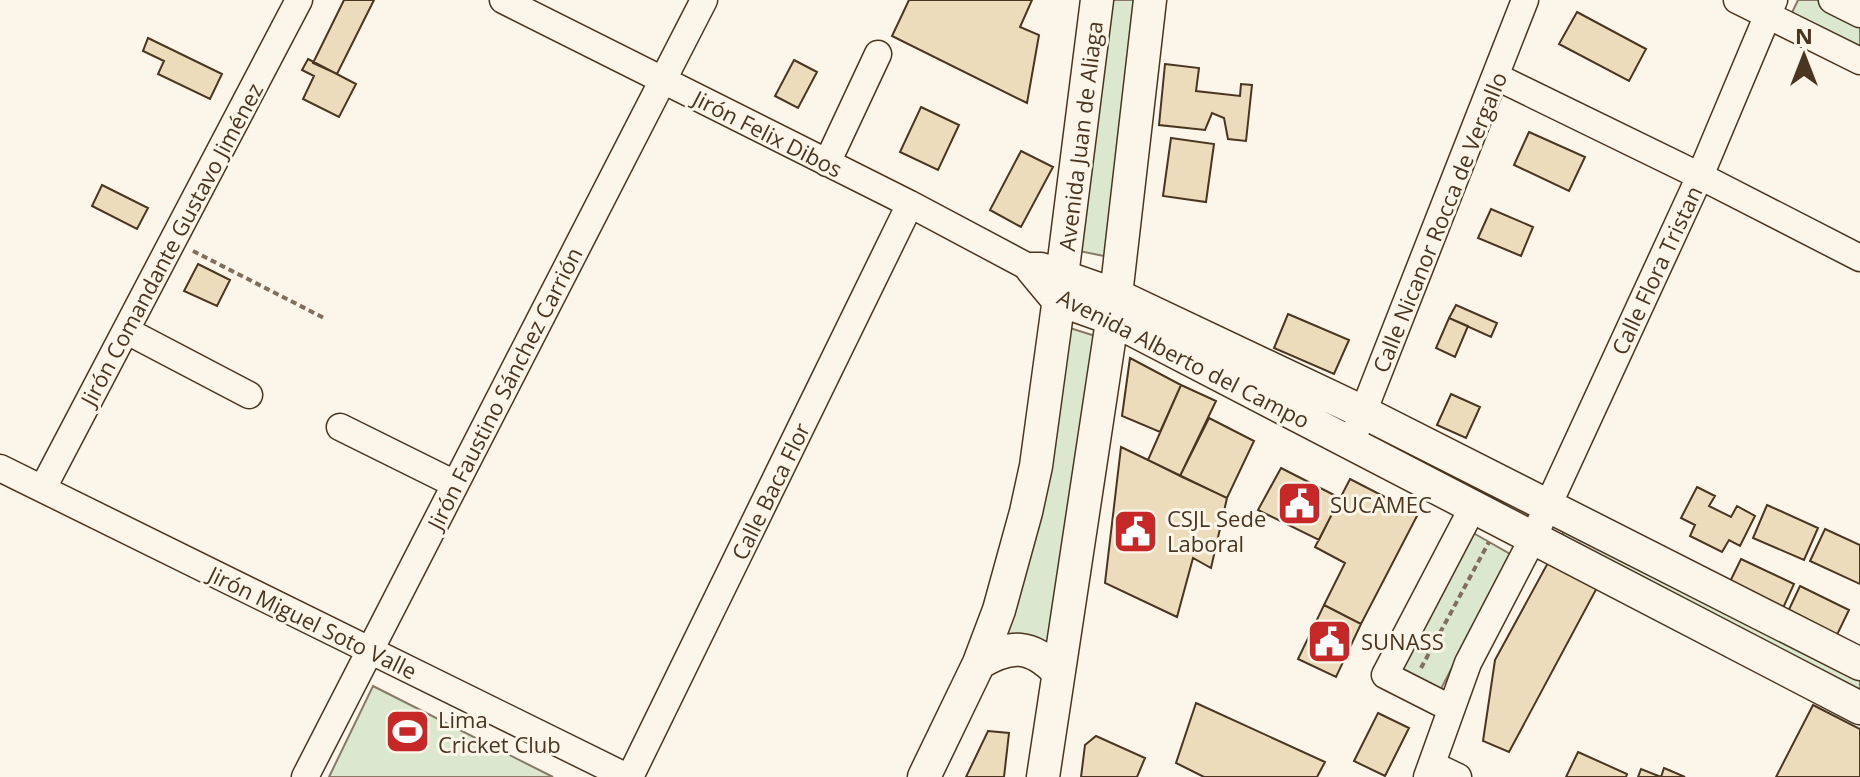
<svg xmlns="http://www.w3.org/2000/svg" width="1860" height="777" font-family="'Open Sans',sans-serif">
<style>
.green{fill:#dce7d0;stroke:#887966;stroke-width:2}
.building{fill:#ecdcbc;stroke:#4a3520;stroke-width:2}
.lines{fill:none;stroke-linecap:round;stroke-linejoin:round}
.minor-casing{stroke:#4a3520;stroke-width:29}
.major-casing{stroke:#4a3520;stroke-width:35}
.path{stroke:#7f6f5c;stroke-width:4;stroke-dasharray:6 4;stroke-linecap:butt}
.minor{stroke:#fbf6e9;stroke-width:26}
.major{stroke:#fbf6e9;stroke-width:32}
.labels{text-anchor:middle;dominant-baseline:central;stroke-width:6;stroke-linejoin:round;paint-order:stroke}
.street-label{font-size:22px;fill:#4a3520;stroke:#fbf6e9}
.poi-label{font-size:22px;fill:#4a3520;stroke:#fbf6e9;text-anchor:start}
</style>
<rect width="100%" height="100%" fill="#fbf6e9"/>
<path class="green" d="M1103,0h41l-30,258 -45,-9z
M1798,0h34l28,14v46l-74,-35z
M1054,323l54,17 -50,332 -59,-21z
M1565,528l295,147v28l-303,-157z
M1468,530l42,24 -69,135 -44,-23z
M373,686l180,91h-224z"/>
<path class="building" d="M344,0h30l-37,74 -24,-11z
M909,0h123l-12,27 19,8 -12,68 -135,-67z
M1577,12l69,37 -17,32 -70,-37z
M148,38l74,36 -12,25 -52,-25 6,-13 -21,-10z
M308,59l48,25 -17,33 -36,-18 11,-23 -12,-6z
M794,60l23,12 -19,36 -23,-12z
M1165,64l34,4 -3,23 44,5 1,-12 11,1 -6,56 -18,-2 -4,-21 -12,-5 -7,17 -46,-5z
M921,107l38,18 -21,45 -38,-18z
M1529,132l56,25 -16,34 -55,-26z
M1171,138l43,6 -8,58 -43,-6z
M1021,151l32,16 -32,60 -31,-17z
M102,185l46,23 -11,21 -45,-23z
M1491,209l42,18 -12,29 -43,-18z
M198,264l32,16 -13,26 -33,-15z
M1456,305l41,18 -6,14 -42,-19z
M1288,314l61,26 -15,34 -60,-26z
M1449,318l19,8 -13,31 -19,-9z
M1130,358l51,27 -21,47 -38,-16z
M1181,385l35,16 -36,75 -32,-16z
M1451,394l29,13 -14,31 -29,-13z
M1209,418l45,23 -27,57 -47,-22z
M1121,447l106,51 -16,70 -18,-10 -16,59 -72,-34z
M1281,468l59,30 -21,42 -61,-30z
M1350,479l68,35 -57,110 -37,-19 21,-42 -30,-16z
M1697,487l18,9 -6,10 22,11 6,-11 18,10 -15,30 -11,-6 -7,12 -32,-16 5,-11 -14,-7z
M1767,505l51,23 -14,32 -51,-22z
M1825,529l35,16v39l-50,-23z
M1550,559l49,25 -90,168 -26,-11 12,-81z
M1741,559l53,25 -16,35 -54,-25z
M1800,586l49,24 -16,33 -49,-23z
M1324,605l37,19 -25,53 -38,-18z
M1196,703l129,59 -8,15h-113l-28,-14z
M1813,705l47,24v48h-84z
M1378,713l31,15 -24,48 -31,-15z
M988,731l21,2 -5,44h-38z
M1096,736l49,22 -8,19h-56l4,-32z
M1578,752l49,22 -1,3h-60z
M1664,768l21,9h-47l3,-8 20,8z"/>
<g class="lines">
<defs>
<path id="minor" d="M503,0l407,204 122,65
M1737,0l123,61
M1832,0l28,14
M1497,77l203,99 160,82
M827,163l51,-109
M127,331l122,64
M340,427l115,57
M1351,443l174,-443
M0,468l627,309
M43,488l256,-488
M1450,708l-65,-33 88,-168
M1433,765l25,12
M305,777l399,-777
M630,777l280,-573
M1427,777l41,-114 65,-125 167,-362 74,-176"/>
<path id="major" d="M1032,269l25,30 53,19 750,390
M1032,269h9l75,26 247,117 497,252
M979,663c32,-19 52,-19 79,9
M924,777l55,-114 20,-53 27,-98 10,-46 26,-190 35,-276
M1043,777l73,-482 34,-295"/>
</defs>
<use href="#minor" class="minor-casing"/>
<use href="#major" class="major-casing"/>
<path class="path" d="M193,251l133,68
M1421,668l68,-126"/>
<use href="#minor" class="minor"/>
<use href="#major" class="major"/>
</g>
<defs>
<symbol id="civic-square" viewBox="-11 -11 22 22"><rect x="-9" y="-9" width="18" height="18" rx="4" fill="#c62828" stroke="#fbf6e9"/><path d="M-.6-6.5H3V-4.5H.6V-3L4-1V1h2V6H-6V1h2V-1L-.6-3ZM-1.2 2.5V6h2.4V2.5Z" fill="#fff"/></symbol>
<symbol id="stadium-square" viewBox="-11 -11 22 22"><rect x="-9" y="-9" width="18" height="18" rx="4" fill="#c62828" stroke="#fbf6e9"/><path d="M0-5a6.5 5 0 1 0 0 10a6.5 5 0 1 0 0-10ZM-3.5-1.8h7v3.6h-7Z" fill="#fff"/></symbol>
</defs>
<g fill-rule="evenodd">
<use href="#civic-square" x="1274" y="478" width="51" height="51"/>
<use href="#civic-square" x="1110" y="506" width="51" height="51"/>
<use href="#civic-square" x="1304" y="616" width="51" height="51"/>
<use href="#stadium-square" x="382" y="706" width="51" height="51"/>
</g>
<g class="labels">
<g class="street-label">
<text transform="translate(768 133) rotate(27)">Jirón Felix Dibos</text>
<text transform="translate(1080 136) rotate(-83)">Avenida Juan de Aliaga</text>
<text transform="translate(1439 222) rotate(-68)">Calle Nicanor Rocca de Vergallo</text>
<text transform="translate(171 244) rotate(-62)">Jirón Comandante Gustavo Jiménez</text>
<text transform="translate(1656 270) rotate(-65)">Calle Flora Tristan</text>
<text transform="translate(1184 358) rotate(27)">Avenida Alberto del Campo</text>
<text transform="translate(504 388) rotate(-63)">Jirón Faustino Sánchez Carrión</text>
<text transform="translate(770 491) rotate(-64)">Calle Baca Flor</text>
<text transform="translate(313 622) rotate(26)">Jirón Miguel Soto Valle</text>
</g>
<g class="poi-label">
<text x="1330" y="504">SUCAMEC</text>
<text x="1167" y="518">CSJL Sede<tspan x="1167" dy="25">Laboral</tspan></text>
<text x="1361" y="641">SUNASS</text>
<text x="438" y="719">Lima<tspan x="438" dy="25">Cricket Club</tspan></text>
</g>
</g>
<g transform="translate(1804 56)" stroke="#fbf6e9" stroke-width="6" paint-order="stroke">
<path d="M0-6L14 30L0 20L-14 30Z" fill="#4a3520"/>
<text y="-12" font-size="22" font-weight="bold" text-anchor="middle" fill="#4a3520">N</text>
</g>
</svg>
